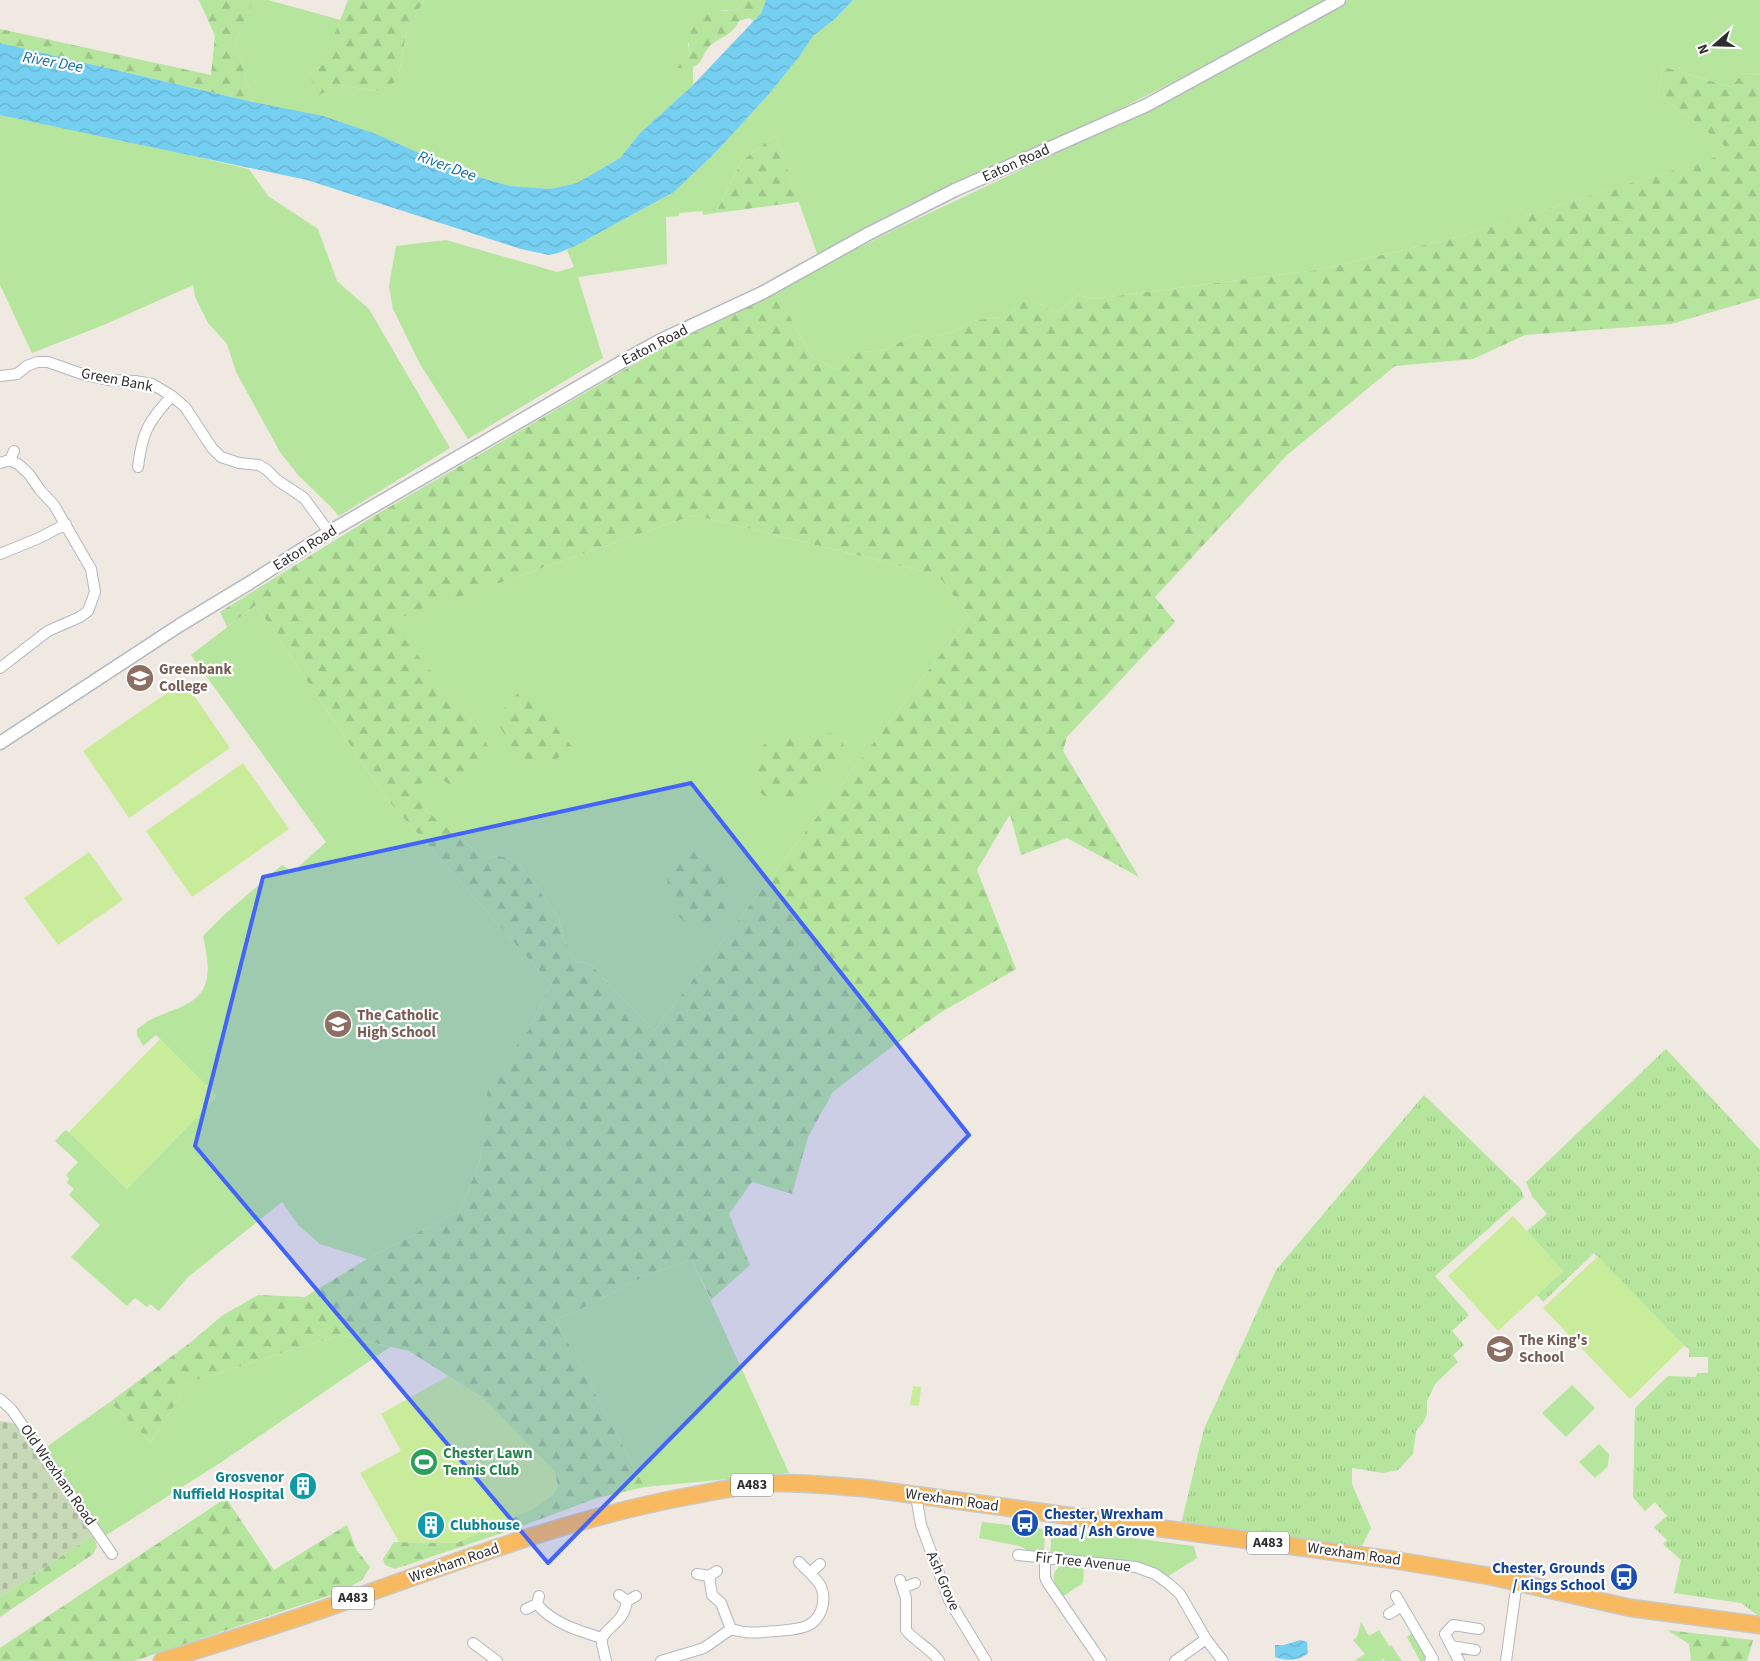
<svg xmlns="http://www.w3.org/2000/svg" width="1760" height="1661" font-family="'Source Sans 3',sans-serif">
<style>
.grass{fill:#b6e59e}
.forest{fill:url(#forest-firs);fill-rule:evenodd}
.cemetery{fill:url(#cemetery-stones)}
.park{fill:url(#park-tufts)}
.pitch{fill:#c9ec9a}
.water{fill:url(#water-waves)}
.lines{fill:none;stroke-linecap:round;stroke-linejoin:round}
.minor-casing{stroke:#b4b7c1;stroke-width:12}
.tertiary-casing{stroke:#b4b7c1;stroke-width:15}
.trunk-casing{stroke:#c9c9c9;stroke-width:19}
.minor{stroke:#fff;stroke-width:10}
.tertiary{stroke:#fff;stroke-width:12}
.trunk{stroke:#f8ba60;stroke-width:16}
.marked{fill:#4264fb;fill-opacity:0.2;stroke:#4264fb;stroke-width:4;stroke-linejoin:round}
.labels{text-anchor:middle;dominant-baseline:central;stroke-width:4.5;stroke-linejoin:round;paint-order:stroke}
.shield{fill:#fff;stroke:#6d6d6d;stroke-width:1}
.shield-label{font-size:14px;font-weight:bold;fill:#2e2e2e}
.street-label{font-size:15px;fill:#2e2e2e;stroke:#fff}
.education-label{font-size:15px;font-weight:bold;fill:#785e54;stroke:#fff;text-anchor:start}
.leisure-label{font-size:15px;font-weight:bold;fill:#27864d;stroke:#fff;text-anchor:start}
.culture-label{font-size:15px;font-weight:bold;fill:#0d838f;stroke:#fff;text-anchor:end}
.transit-label{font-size:15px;font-weight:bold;fill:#164399;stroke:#fff;text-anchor:start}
.water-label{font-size:16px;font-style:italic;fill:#0d6fa3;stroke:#fff}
</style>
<defs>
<pattern id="forest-firs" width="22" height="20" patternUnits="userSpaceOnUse" patternTransform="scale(1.25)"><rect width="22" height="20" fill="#b6e59e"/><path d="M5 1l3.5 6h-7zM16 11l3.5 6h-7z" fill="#9dc588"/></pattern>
<pattern id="cemetery-stones" width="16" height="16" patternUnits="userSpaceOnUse" patternTransform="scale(1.25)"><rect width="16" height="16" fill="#c8d9b8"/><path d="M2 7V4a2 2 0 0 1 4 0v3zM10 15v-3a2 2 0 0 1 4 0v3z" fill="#acbb9e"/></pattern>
<pattern id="park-tufts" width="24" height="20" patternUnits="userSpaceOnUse" patternTransform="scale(1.25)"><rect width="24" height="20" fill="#b6e59e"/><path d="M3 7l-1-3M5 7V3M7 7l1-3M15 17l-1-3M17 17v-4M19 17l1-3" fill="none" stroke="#9dc588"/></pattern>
<pattern id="water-waves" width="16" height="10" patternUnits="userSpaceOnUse" patternTransform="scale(1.25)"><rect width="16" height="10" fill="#75cff0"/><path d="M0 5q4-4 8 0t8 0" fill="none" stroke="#66b2ce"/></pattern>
</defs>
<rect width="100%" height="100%" fill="#efe9e1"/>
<path class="grass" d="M254,0h14l73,20 -13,40 -19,15 8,20 22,-10 36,6 24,-17 7,-40 18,-34h322l-10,11 -11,-1 -10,2 -27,32 2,10 -14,10 17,3v18l-53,48 -20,25 -43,25 -27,6 -41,-3 -41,-12 -92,-39 -123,-33 -18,-60z
M853,0h472c-73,39 -144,80 -218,115 -97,46 -199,82 -289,141l-43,-121 -33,26 -26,52 -13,2 -1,-4 -23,2v3l-13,1 1,47 -89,13 25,81 -135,81 -48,-75 -27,-55 -4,-23 7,-40 50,-6 111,32 17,-5 -7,-17 107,-58 43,-41 52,-57 30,-37 14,-21 22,-17z
M1348,0h412v75l-17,-2 -12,14 -67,-20 -7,28 29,19 47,38 -286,88 -130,30 -224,29 -15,-4 -21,18 -23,-12h-11l-15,15 -36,5 -19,11 -27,6 -11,-4 -30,16 -33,3 -14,17 -26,-13 -35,-64 69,-39 56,-28 220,-104 178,-94z
M0,115l138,28 111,26 19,27 50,33 19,52 32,28 81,139 -111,68 -8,-9 -33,-32 -18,-23 -44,-80 -9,-28 -19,-21 -13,-26 -2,-12 -87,39 -74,29 -32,-68z
M694,515l244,60 31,42 -315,414 -65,-68 -13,-1 -13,-24 -4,-19 -22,-32 -19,-23 -11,-6 -8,-2 -15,2 -56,-46 -18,-24 28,-12 41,-46 -90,-109z
M256,605l130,193 165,186 -22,46 -39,50 -10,80 -19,50 -94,49 -47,-15 -22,-19 -16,-23 -94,75 -29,34 -9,-7 -3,3 -12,-9 -8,8 -56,-49 29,-32 -31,-30 5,-6 -7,-6 2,-4 -3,-4 12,-13 -23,-21 10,-11 4,2 58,57 90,-93 -61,-61 -13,11 -6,-11v-6c5,-3 9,-7 13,-9 18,-10 50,-14 56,-38 4,-14 0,-32 -3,-46l22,-22 57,-49 11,7 33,-30 -135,-187z
M692,1260l97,213 -144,14 -90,-168 20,-7 76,-39z
M340,1335l50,12 -170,116 -115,73 -63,-86 68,-48 41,40 38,-60z
M1572,1385l23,23 -29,29 -24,-24z
M1599,1444l10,10 -1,12 -13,12 -16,-16z
M982,1522l63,7 -1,25 -18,-1 -2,-5 -5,-2 -40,-8z
M1052,1528l142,18 3,12 -30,19 -117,-22z
M1063,1565l21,1 -1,17 -21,14c-7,-11 -15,-25 1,-32z
M1361,1622l8,14 10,-6 10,16 2,-1 11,16h-17l-2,-2 -2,2h-27l11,-7 -12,-14 4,-3z
M1412,1633l14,22 -2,6h-4l-13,-24z"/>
<path class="forest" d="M199,0h55l-19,42 18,60 -253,-59v-14l211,46 4,-39z
M348,0h76l-18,34 -7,40 -7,11 -17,6 -36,-6 -22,11 -8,-21 19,-15 7,-27z
M746,0h20l-5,13 -8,8 -4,-3 -10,3c-8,16 -19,15 -30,26 -6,6 -6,15 -14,19 -6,3 -14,2 -20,2v-4l15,-10c-6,-31 17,-47 46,-43z
M1664,67l67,20 12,-14 17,2v223l-89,26 -146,11 -52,24 -78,7 -108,89 -132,142 20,25 -108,115 -4,14 76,126 -72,-39 -46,17 -11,-41 -33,56 39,99 -76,44 -50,35 -57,44 -25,45 -16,57 -40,-12 -23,32 21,51 -39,35 -19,-40 -41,13 -76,39 -20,7 90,168 -48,11 -83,31 -119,40 -10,-4 -2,-6 11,-17 64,1 28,-143 -77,-49 -69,-16 -151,47 -38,60 -41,-40 81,-60 32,-27 35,-20 47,2 62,-38 94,-49 19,-50 9,-80 40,-50 22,-46 -165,-186 -130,-193 -29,22 -7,-15 154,-96 293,-171 110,-52 35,64 26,13 14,-17 33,-3 30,-16 11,4 27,-6 19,-11 36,-5 15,-15h11l23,12 21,-18 15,4 224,-29 130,-30 285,-88 -46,-38 -29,-19zM694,515l244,60 31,42 -315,414 -65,-68 -13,-1 -13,-24 -4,-19 -22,-32 -19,-23 -11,-6 -8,-2 -15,2 -56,-46 -17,-24 27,-12 16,12 40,-30 -15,-28 -89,-109z
M775,135l24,67 -83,11 26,-52z
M523,687l51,62 -26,15 -30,-7 -23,-38z
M818,733l20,1c13,17 3,29 -10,43 -4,4 -8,11 -13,14 -11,5 -43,13 -52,4 -9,-8 -9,-26 -10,-37l7,-10 15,-13h13l16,5z
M692,851l12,1 30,29 -4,18 -8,21c-7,2 -16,6 -23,7 -24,1 -38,-41 -29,-59 5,-9 14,-12 22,-17z
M226,1498l48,72 73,-45 9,24 14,18 -8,13 -19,11 -209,70h-134v-13z
M93,1535l4,12 -4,7 -93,63v-20z
M1667,1630l86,10 -6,21h-56l-2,-17z"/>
<path class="cemetery" d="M0,1421l18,3 75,111 -93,62z"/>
<path class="park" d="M1666,1049l94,101v467l-19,-14 -67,-10 7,-33 -18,-16 4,-4 -13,-13 13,-11 -12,-14 -10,9 -12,-14 2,-89 33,-32 28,1 1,-4h11v-16h-19v-8l-6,-4 -89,-92 -51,49 -6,-7 26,-24 -36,-40 20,-17 -15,-18 -6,-14z
M1424,1095l96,93 4,9 -89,79 34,39 -17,16 12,14 -11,10 5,7 -23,22 -8,17v13l-4,9 -7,8 -3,23 -15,16 -15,3 -31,-5v16l19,44 -10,20 -180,-24 23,-95 72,-159z"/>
<path class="pitch" d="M184,681l46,67 -101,70 -46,-67z
M243,763l46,66 -97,68 -46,-66z
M89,852l34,48 -65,45 -34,-47z
M160,1039l57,57 -90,93 -58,-57z
M1513,1216l50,55 -65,60 -50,-55z
M1598,1256l86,90 -54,53 -87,-91z
M448,1376l38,24 69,72 3,14 -4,8 -21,15 -76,34 -58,-1 -39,-69 41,-22 -20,-37z
M913,1386l8,1 -2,19 -9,-1z"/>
<path class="water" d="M766,0h87l-18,19 -22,17 -14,21 -30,37 -52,57 -43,41 -101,55 -15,6 -9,2 -28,-6 -214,-69 -307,-65v-72l253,59 70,14 53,18 91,40 43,12 40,3 27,-6 43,-25 20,-25 53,-48 54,-57 14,-15z
M1300,1640l7,2 1,11c-9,8 -22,8 -33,4v-12h9z"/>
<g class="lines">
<defs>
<path id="minor" d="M0,376l17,-2 10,-8 10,-4h11l37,13 23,5 27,1 17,3 20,12 13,11 27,41 9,9 18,6 20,2 8,5 10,10 27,18 25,34
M10,460l4,-9
M0,463l9,-3 9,4 11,10 11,16 14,15 37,64 4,23 -7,19 -8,6 -32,14 -48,37
M138,467c4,-34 10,-46 34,-71
M0,554l39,-16 27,-14
M0,1399l12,11 100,144
M916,1496l5,29 28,75 37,61
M1018,1555l118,12 19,7 14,10 11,10 26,45 17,22
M1045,1558v19l2,5 54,79
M810,1573l10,-9
M697,1574l12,2 8,-5
M709,1576l3,19 9,8 10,26
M900,1580l6,18v32c9,12 24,17 33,31
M903,1588l12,-5
M619,1595l8,6 9,-5
M1396,1596l37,63 -3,2
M537,1604c15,19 42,27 65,34v6l4,17
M526,1609l11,-5 2,-8
M1389,1614l13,-8
M602,1638c8,-14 22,-16 25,-37
M473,1643l24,18
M1451,1646l24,4
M661,1661l43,-13 27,-19c20,6 27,3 46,2 22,-2 41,-2 46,-27 1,-8 0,-16 -5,-22 -5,-7 -13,-13 -19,-20
M1175,1661l31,-22
M1459,1661l-14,-27 8,-9 26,4
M1506,1661l11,-79"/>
<path id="tertiary" d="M0,743l180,-118 71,-43 78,-50 303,-176 29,-16 101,-47 106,-59 87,-44 192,-85 192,-105"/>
<path id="trunk" d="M162,1661c58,-18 116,-36 173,-56 118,-42 236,-88 360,-110 26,-5 52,-11 79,-12 30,-1 60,3 90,5l530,72 95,16 142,32 129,17"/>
</defs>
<use href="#minor" class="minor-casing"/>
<use href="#tertiary" class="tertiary-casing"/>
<use href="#trunk" class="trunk-casing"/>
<use href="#minor" class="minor"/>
<use href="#tertiary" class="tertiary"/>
<use href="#trunk" class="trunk"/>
</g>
<path class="marked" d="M691,783l278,352 -421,428 -353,-417 68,-269z"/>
<defs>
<symbol id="university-disc" viewBox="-11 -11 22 22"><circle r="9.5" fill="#8d6e63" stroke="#fff"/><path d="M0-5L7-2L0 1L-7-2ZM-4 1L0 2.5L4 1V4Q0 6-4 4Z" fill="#fff"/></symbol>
<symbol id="school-disc" viewBox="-11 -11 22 22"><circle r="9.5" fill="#8d6e63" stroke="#fff"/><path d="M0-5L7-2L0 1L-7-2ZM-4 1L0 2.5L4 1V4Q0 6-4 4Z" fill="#fff"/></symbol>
<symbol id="stadium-disc" viewBox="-11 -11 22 22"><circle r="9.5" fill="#2e9e5b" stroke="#fff"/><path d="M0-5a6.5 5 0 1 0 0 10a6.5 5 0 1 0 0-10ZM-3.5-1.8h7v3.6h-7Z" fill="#fff"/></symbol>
<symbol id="building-disc" viewBox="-11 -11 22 22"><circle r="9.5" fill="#0f9aa8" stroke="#fff"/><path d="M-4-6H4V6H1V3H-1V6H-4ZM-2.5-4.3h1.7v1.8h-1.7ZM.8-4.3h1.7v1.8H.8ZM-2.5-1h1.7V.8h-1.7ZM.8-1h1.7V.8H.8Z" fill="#fff"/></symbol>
<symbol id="bus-disc" viewBox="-11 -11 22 22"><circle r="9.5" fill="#1a4fb4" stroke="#fff"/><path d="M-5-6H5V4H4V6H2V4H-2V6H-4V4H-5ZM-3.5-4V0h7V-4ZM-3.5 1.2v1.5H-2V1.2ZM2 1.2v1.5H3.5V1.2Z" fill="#fff"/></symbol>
</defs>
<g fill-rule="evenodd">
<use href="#university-disc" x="124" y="662" width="32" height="32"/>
<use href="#school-disc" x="322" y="1008" width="32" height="32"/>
<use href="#school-disc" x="1484" y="1333" width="32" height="32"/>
<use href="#stadium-disc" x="408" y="1446" width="32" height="32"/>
<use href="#building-disc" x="287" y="1470" width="32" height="32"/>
<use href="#bus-disc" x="1009" y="1507" width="32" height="32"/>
<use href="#building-disc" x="415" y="1509" width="32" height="32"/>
<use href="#bus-disc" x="1608" y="1561" width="32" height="32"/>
</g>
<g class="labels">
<g class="shield">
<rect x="731" y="1473.5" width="42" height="23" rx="4"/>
<rect x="1247" y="1531.5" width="42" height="23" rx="4"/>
<rect x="332" y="1586.5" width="42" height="23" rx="4"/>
</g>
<g class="shield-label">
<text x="752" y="1485">A483</text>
<text x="1268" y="1543">A483</text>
<text x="353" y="1598">A483</text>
</g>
<g class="street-label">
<text transform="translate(1016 163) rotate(-24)">Eaton Road</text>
<text transform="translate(655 345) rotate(-27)">Eaton Road</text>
<text transform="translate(117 380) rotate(11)">Green Bank</text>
<text transform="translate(305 548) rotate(-32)">Eaton Road</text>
<text transform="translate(58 1475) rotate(55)">Old Wrexham Road</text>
<text transform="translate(952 1500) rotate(8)">Wrexham Road</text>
<text transform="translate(1354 1554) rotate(8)">Wrexham Road</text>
<text transform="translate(1083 1562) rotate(6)">Fir Tree Avenue</text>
<text transform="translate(454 1563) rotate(-19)">Wrexham Road</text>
<text transform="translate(943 1581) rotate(67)">Ash Grove</text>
</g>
<g class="education-label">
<text x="159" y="669">Greenbank<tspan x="159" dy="17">College</tspan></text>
<text x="357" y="1015">The Catholic<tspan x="357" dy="17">High School</tspan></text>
<text x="1519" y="1340">The King's<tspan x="1519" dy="17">School</tspan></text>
</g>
<g class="leisure-label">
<text x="443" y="1453">Chester Lawn<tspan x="443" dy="17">Tennis Club</tspan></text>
</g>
<g class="culture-label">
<text x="284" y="1477">Grosvenor<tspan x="284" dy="17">Nuffield Hospital</tspan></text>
<text x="450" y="1525" text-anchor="start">Clubhouse</text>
</g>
<g class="transit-label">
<text x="1044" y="1514">Chester, Wrexham<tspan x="1044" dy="17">Road / Ash Grove</tspan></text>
<text x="1605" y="1568" text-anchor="end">Chester, Grounds<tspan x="1605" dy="17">/ Kings School</tspan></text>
</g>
<g class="water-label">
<text transform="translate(53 62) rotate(10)">River Dee</text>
<text transform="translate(447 166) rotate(20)">River Dee</text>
</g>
</g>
<g transform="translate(1715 45) rotate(250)" stroke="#ffffff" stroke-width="4" paint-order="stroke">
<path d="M0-4L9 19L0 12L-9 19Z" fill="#2e2e2e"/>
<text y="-8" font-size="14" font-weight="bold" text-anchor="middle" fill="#2e2e2e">N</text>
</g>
</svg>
